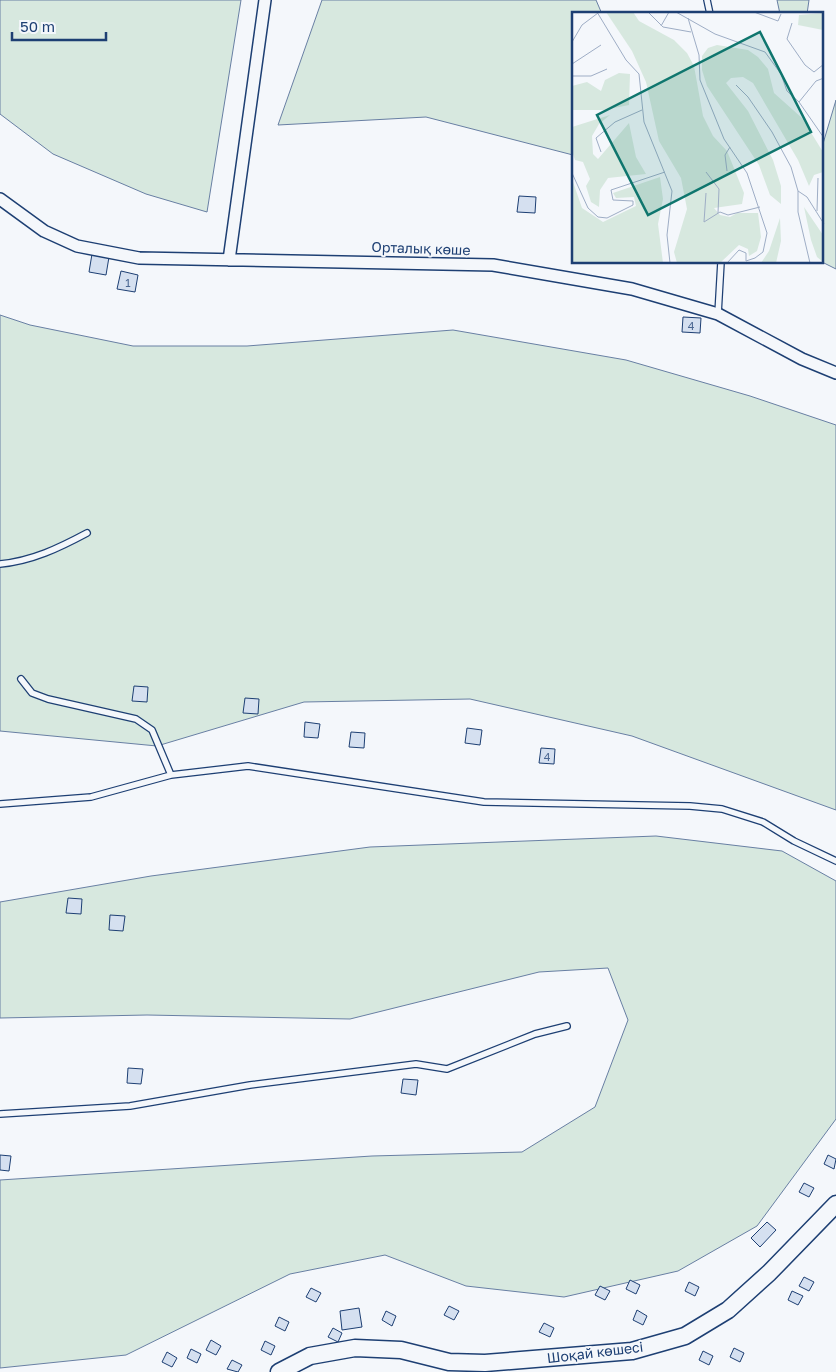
<svg xmlns="http://www.w3.org/2000/svg" width="836" height="1372" font-family="'Golos Text',sans-serif">
<style>
.green{fill:#d7e8df;stroke:#687fa3}
.building{fill:#d5e0f0;stroke:#1d3f73}
.lines{fill:none;stroke-linecap:round;stroke-linejoin:round}
.lane-casing{stroke:#1d3f73;stroke-width:8}
.street-casing{stroke:#1d3f73;stroke-width:14}
.secondary-casing{stroke:#1d3f73;stroke-width:19}
.lane{stroke:#f4f7fb;stroke-width:5.5}
.street{stroke:#f4f7fb;stroke-width:11}
.secondary{stroke:#f4f7fb;stroke-width:16}
.labels{text-anchor:middle;dominant-baseline:central;stroke-width:4;stroke-linejoin:round;paint-order:stroke}
.number-label{font-size:11px;fill:#4b6792}
.street-label{font-size:14px;fill:#1d3f73;stroke:#f4f7fb}
.inset-road{fill:none;stroke:#9eadc5;stroke-width:1}
.view{fill:#0f766e;fill-opacity:0.15;stroke:#0f766e;stroke-width:2.5}
.inset-edge{fill:none;stroke:#1d3f73;stroke-width:2.5}
</style>
<rect width="100%" height="100%" fill="#f4f7fb"/>
<path class="green" d="M0,0h241l-34,212 -61,-18 -93,-40 -53,-40z
M322,0h274l6,14h-28l-1,141 -147,-38 -148,8z
M777,0h32l-2,14h-27z
M836,100v169l-14,-7v-115z
M0,315l30,10 103,21h114l206,-16 173,30 124,36 86,29v385l-204,-74 -162,-37 -166,3 -147,44 -157,-15z
M656,836l126,15 54,30v238l-79,107 -79,45 -114,26 -98,-11 -81,-31 -95,19 -164,81 -126,13v-188l372,-24 150,-4 73,-45 33,-87 -20,-52 -69,4 -189,47 -203,-4 -147,3v-116l151,-26 219,-29z"/>
<path class="building" d="M519,196l17,1 -1,16 -18,-1z
M92,254l17,3 -3,18 -17,-3z
M121,271l17,4 -3,17 -18,-3z
M683,317l18,1 -1,15 -18,-1z
M134,686l14,1 -1,15 -15,-1z
M245,698l14,1 -1,15 -15,-1z
M305,722l15,2 -2,14 -14,-1z
M467,728l15,2 -2,15 -15,-2z
M351,732l14,1 -1,15 -15,-1z
M541,748l14,1 -1,15 -15,-1z
M68,898l14,1 -1,15 -15,-1z
M110,915l15,1 -2,15 -14,-1z
M128,1068l15,1 -2,15 -14,-1z
M403,1079l15,1 -2,15 -15,-2z
M0,1155l11,1 -2,15 -9,-1z
M828,1155l8,4 -2,10 -10,-5z
M804,1183l10,5 -5,9 -10,-5z
M767,1222l9,8 -16,17 -9,-9z
M804,1277l10,5 -5,9 -10,-5z
M630,1280l10,5 -4,9 -10,-5z
M689,1282l10,5 -4,9 -10,-5z
M600,1286l10,5 -5,9 -10,-5z
M311,1288l10,5 -5,9 -10,-5z
M792,1291l11,5 -5,9 -10,-5z
M449,1306l10,5 -5,9 -10,-5z
M359,1308l3,19 -20,3 -2,-19z
M637,1310l10,6 -4,9 -10,-5z
M386,1311l10,5 -4,10 -10,-6z
M279,1317l10,5 -4,9 -10,-5z
M544,1323l10,5 -4,9 -11,-5z
M333,1328l9,5 -4,9 -10,-5z
M211,1340l10,6 -5,9 -10,-5z
M265,1341l10,5 -4,9 -10,-5z
M734,1348l10,5 -4,9 -10,-5z
M191,1349l10,5 -4,9 -10,-5z
M703,1351l10,5 -4,9 -10,-5z
M167,1352l10,6 -5,9 -10,-5z
M232,1360l10,5 -4,7 -11,-3z"/>
<g class="lines">
<defs>
<path id="lane" d="M707,0l3,14
M718,314l3,-52
M0,564c32,-3 59,-16 87,-31
M21,679l11,14 16,6 88,20 16,11 19,45
M0,804l91,-7 80,-22 77,-9 236,36 206,4 32,3 41,13 31,19 42,20
M0,1114l130,-8 120,-21 166,-21 31,5 88,-35 32,-8"/>
<path id="street" d="M0,199l44,32 33,15 62,12 354,7 139,24 86,25 84,45 34,14
M229,260l36,-260"/>
<path id="secondary" d="M279,1372l31,-16 45,-8 46,2 48,12 36,1 147,-12 53,-15 43,-26 41,-37 67,-69"/>
</defs>
<use href="#lane" class="lane-casing"/>
<use href="#street" class="street-casing"/>
<use href="#secondary" class="secondary-casing"/>
<use href="#lane" class="lane"/>
<use href="#street" class="street"/>
<use href="#secondary" class="secondary"/>
</g>
<g class="labels">
<g class="number-label">
<text x="128" y="282">1</text>
<text x="691" y="325">4</text>
<text x="547" y="756">4</text>
</g>
<g class="street-label">
<text transform="translate(421 248) rotate(2)">Орталық көше</text>
<text transform="translate(595 1352) rotate(-7)">Шоқай көшесі</text>
</g>
</g>
<g transform="translate(572 12)">
<rect width="251" height="251" fill="#f4f7fb"/>
<path d="M34,0h27l6,9 35,19 13,13 7,13 9,50 10,20 14,15 17,42 -2,11 -28,4 6,7 10,2 7,-4h21l3,24 -4,14 -8,5 -1,-7 -9,-4 -19,18h-43l-3,-11 13,-43 -6,-31 -22,-37 -13,-59 -14,-31zM251,1v17l-25,-5 1,-10zM145,33l31,5 10,7 10,12 6,24 28,25 21,34v20l-9,3 -5,11 -11,-26 -45,-77 -10,-6 -12,1 -5,5 22,28 25,49 8,26v18l-11,-9 -11,-30 -52,-79 -5,-16v-14l6,-8zM47,61l11,1 -1,31 -25,5h-32v-24l15,-4 14,9 4,-11zM38,103l-11,9 -7,12 1,18 5,5 31,-36 7,34 10,17 -38,4 -8,12 -1,17 -8,-5 -5,-16 4,-7 -7,-17 -8,-2 -3,-9v-24zM88,165l3,22 -5,25 5,39h-91v-84l10,29 21,14 33,-16 -2,-9 -18,1 -3,-5zM232,195l19,28v27l-6,-5 -6,-17zM208,206l1,23 -5,22h-15l8,-12z" fill="#d7e8df"/>
<path class="inset-road" d="M25,0l29,48 13,14 5,48 28,69 -5,44 3,28M76,0l15,15 28,5M104,0l39,22 50,18 16,22 6,17 12,11 25,36M182,0l24,9 3,-7M116,6l11,37 1,25 24,59 23,34 20,60 -4,19 -8,6 -9,3v-8l-7,-3 -12,13M220,11l-5,16 18,26 9,7 10,-8M89,14l8,-14M0,30l10,-17 16,-12M0,52l29,-19M0,64h19l16,-7M164,73l12,12 24,35 19,35 7,24 9,6 17,27M227,90l17,-21 8,-3M29,140l-5,-14 19,-16 27,-12M155,159l-2,-16 5,-8M134,160l13,17 -1,24M0,161l16,35 10,9 9,1 26,-13v-4l-20,-1 -2,-10 54,-18M226,179v21l12,51M134,181l-2,29 16,-10 8,3 32,-8M245,199l1,-33"/>
<path class="view" d="M188,20l51,100 -163,83 -51,-100z"/>
<rect width="251" height="251" class="inset-edge"/>
</g>
<path d="M12 32v8h94v-8" fill="none" stroke="#1d3f73" stroke-width="2.5"/>
<text x="20" y="32" font-size="15" fill="#1d3f73" stroke="#f4f7fb" stroke-width="4" paint-order="stroke">50 m</text>
</svg>
